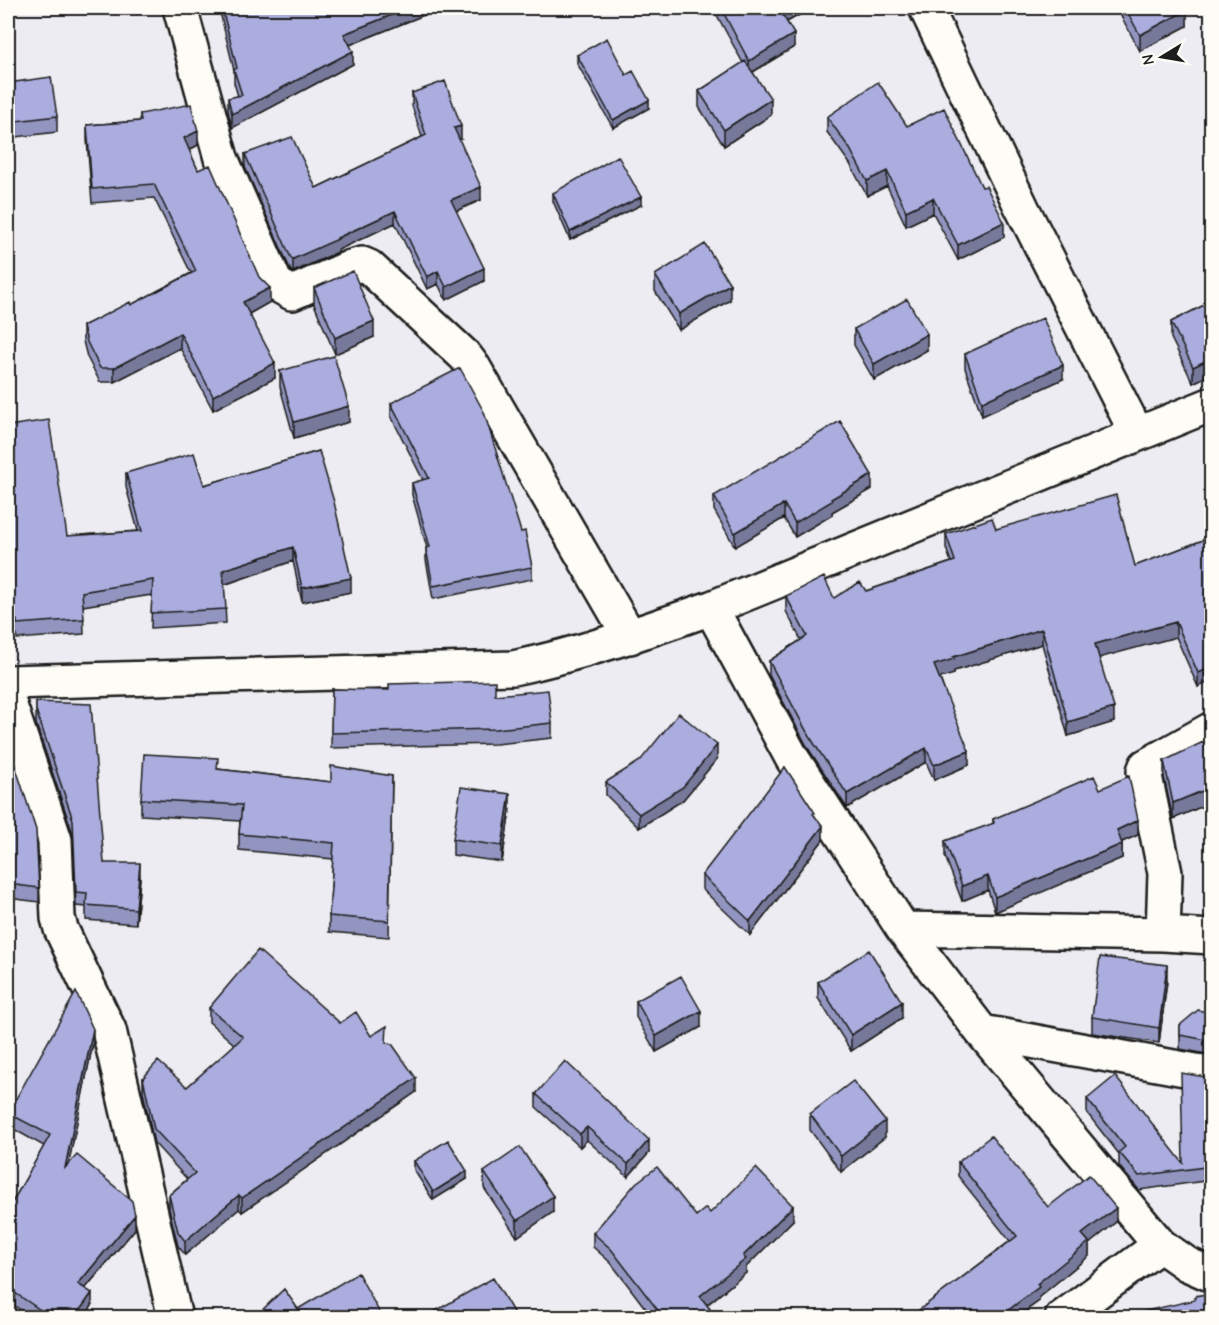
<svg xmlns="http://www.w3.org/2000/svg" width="1219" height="1325" font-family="'Comic Neue',sans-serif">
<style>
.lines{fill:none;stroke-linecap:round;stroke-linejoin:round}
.minor-casing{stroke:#1c1c1c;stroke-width:38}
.minor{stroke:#fdfcf7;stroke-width:33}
.wall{fill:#9295bf;stroke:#1c1c1c;stroke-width:1.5}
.shaded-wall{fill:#77799b;stroke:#1c1c1c;stroke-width:1.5}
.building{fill:#aaadde;stroke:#1c1c1c;stroke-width:1.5}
</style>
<rect width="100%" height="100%" fill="#ececf2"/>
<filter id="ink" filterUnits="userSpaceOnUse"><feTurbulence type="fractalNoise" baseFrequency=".0167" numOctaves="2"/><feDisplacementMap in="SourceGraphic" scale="12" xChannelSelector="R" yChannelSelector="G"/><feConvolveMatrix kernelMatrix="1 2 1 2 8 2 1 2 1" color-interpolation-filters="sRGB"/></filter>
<g filter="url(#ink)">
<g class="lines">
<defs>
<path id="minor" d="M180,8l41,150 55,126 16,9 59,-26 11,-3 7,3 96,89 9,12 156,269
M926,8l96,200 115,226
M711,608l81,150 111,171 79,103 178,213 27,19 25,11
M8,682l505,-14c68,-14 133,-37 198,-60l501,-204
M8,700l47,140 3,78 3,11 48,101 66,288
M903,929l260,5 49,3
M1163,934l2,-61 -21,-102 2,-5 66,-37
M982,1032l230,42
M1062,1318l98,-73"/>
</defs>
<use href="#minor" class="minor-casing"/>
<use href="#minor" class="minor"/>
</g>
<path class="wall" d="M219,8h215v3l-84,34 3,19 -121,64 -4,-17v-13l10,-2 -4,-13v-13z
M713,8h99l-25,14 7,25 -41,25 18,43 -47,31 -25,-39v-16l44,-28z
M1121,8h65l1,18 -47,25 -19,-35z
M577,55l49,20 23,33 -36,20 -36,-65z
M8,83l49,33v16l-49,6z
M412,93l49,46h-2l22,61 -25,11 28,70 -38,19 -8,-16 -11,5 -32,-66 -57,27v2l-45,20 -2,-1 -46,-104v-13l71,34 106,-51 -10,-31z
M140,114l58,31 -9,5 9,20 72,132 -21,12 26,64 -62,32 -33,-62 -66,34h-14l-13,-25 -4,-16v-15l48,-21 60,-32 -37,-75 -62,5 -5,-63v-15l53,-4z
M827,117l80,9 97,111 -46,23 -25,-47 -27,13 -19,-40 -20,10 -17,-32 -23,-32z
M553,193l88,12 -71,35 -17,-39z
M655,275l75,25 -51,30 -24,-39z
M314,288l60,49 -39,17 -21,-50z
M1212,301v85l-5,-10 -14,7 -22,-45v-16z
M854,329l73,21 -53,30 -20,-35z
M965,354l98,25 -81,37 -17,-48z
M280,371l69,51 -55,16 -14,-51z
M391,403l130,129 11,35v12l-99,20 -7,-39v-12h1l-15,-53v-12l11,-3 -32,-64z
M8,426l59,110 71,-5 -12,-44v-14l78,12 115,-34 32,141 -49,10 -9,-41 -69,24 2,38 -75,5 1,-33 -69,11 1,28 -67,5v-4l-9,1z
M872,489l-40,23v3l-37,22 -11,-19 -49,29 -21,-37v-14z
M996,529l139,37 76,-29 -13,150 -22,-50 -77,20 15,65 -46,14 -26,-92 -88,27v3l-14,4 29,87 -35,15 -8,-18 -79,46 -39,-60 -39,-73v-14l32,-21 -15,-29v-15l48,2 32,-7 85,-29 -5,-14v-14z
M332,689l163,6 57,28v15l-56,6 -165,4z
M36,702l68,161 36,15 -4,46 -50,-4v-13l-10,-1 -3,-72 -37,-110z
M717,759l-34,41 -44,28 -33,-33v-13z
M8,761l31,127v14l-31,-4z
M1164,761h48v41l-39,17 -9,-42z
M218,769l113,13 61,-6 -3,161 -60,-5v-16l4,-57 -94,-9v-16l1,-13 -99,-6v-16z
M1100,789l38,46 -16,7v16l-127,54 -7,-22 -26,11 -17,-45v-15l48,-17v-5z
M510,810l-8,52 -49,-7v-16z
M815,816l8,24 -73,95 -48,-46v-14z
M1167,981l-8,62 -67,-10v-16z
M818,982l84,36 -51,33 -33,-53z
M636,1001l65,26 -45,25 -20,-35z
M209,1008l131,15 46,20 30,49 -174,120 -3,-3 -54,46 -7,-9 -9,-37v-14l18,-16 -33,-36 -11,-51v-14l44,9 48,-42 -26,-23z
M1212,1013v42l-32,-6v-24z
M93,1043l-25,121 67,65 -50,60 7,17 -8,11h-53l-16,-11 -2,-105 31,-55 -36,-20v-13z
M1209,1078h3v102l-73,10 -20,-24v-12l-32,-41v-14l96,63z
M536,1094l113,59 -21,24 -41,-37 -7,7 -44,-40z
M810,1114l75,23 -44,35 -31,-42z
M414,1161l53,18 -34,21 -19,-30z
M958,1162l90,45 68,15 -27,22v12l-50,41v4l-22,16h-98v-7l91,-69 -52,-65z
M484,1172l69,40 -36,25 -33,-49z
M710,1213l83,7 -47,47v6l-39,32 9,12h-64l-41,-54 -18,-16v-14z"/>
<path class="shaded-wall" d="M409,8h25v3l-90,36v-13z
M789,8h23l-31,17v-13z
M1187,10v16l-47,25v-16z
M794,34v13l-45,27v-13z
M353,51v13l-121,64v-14z
M771,99v16l-47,31v-16z
M649,100v8l-36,20v-8z
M461,126v13l-7,2v-13z
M198,131v14l-14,8v-15z
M887,171v15l-20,10v-15z
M481,187v13l-30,13v-13z
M641,197v8l-71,35v-8z
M933,198v15l-27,13v-15z
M395,211v12l-57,27v2l-45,20v-13z
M1004,222v15l-46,23v-15z
M484,268v13l-38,19v-13z
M438,271v13l-11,5v-12z
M730,284v16l-51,30v-16z
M270,288v14l-27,15v-15z
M374,321v16l-39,17v-16z
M180,333v15l-66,34v-14z
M927,334v16l-53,30v-16z
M1207,360v16l-14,7v-16z
M275,363v15l-62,32v-14z
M1063,365v14l-81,37v-14z
M349,406v16l-55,16v-16z
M872,475v14l-40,23v3l-37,22v-14l36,-24z
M784,504v14l-49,29v-14z
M293,547v14l-70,24v-15z
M351,578v14l-49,10v-14z
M1176,622v15l-81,22v-15z
M1042,629v15l-88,27v3l-20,6v-15l19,-8z
M1212,667v14l-14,6v-14z
M1114,708v14l-46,14v-14z
M717,745v14l-34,41 -44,28v-14z
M926,748v14l-79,46v-14z
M969,751v14l-35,15v-15z
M1212,787v15l-39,17v-16z
M510,794v16l-8,52v-16z
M1138,820v15l-21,9v-14z
M823,826v14l-73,95v-14z
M1122,844v14l-127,54v-15z
M140,863v15l-4,46v-15z
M988,876v14l-26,11v-15z
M1167,965v16l-8,62v-15z
M902,1002v16l-51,33v-16z
M701,1011v16l-45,25v-16z
M93,1029v14l-28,139v-14z
M416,1078v14l-174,120v-14z
M885,1121v16l-44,35v-16z
M587,1127v13l-7,7v-13z
M649,1140v13l-21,24v-13z
M467,1171v8l-34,21v-8z
M239,1195v14l-54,46v-14z
M553,1196v16l-36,25v-16z
M793,1206v14l-47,47v6l-46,37v-14l43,-40z
M1116,1208v14l-27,22v12l-50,41v4l-22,16h-18l38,-33 45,-50z
M135,1215v14l-57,68v-13z
M15,1293v13l-7,11v-11z
M92,1293v13l-8,11h-9z"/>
<path class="building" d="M222,8h187l-65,26 9,17 -121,63 -4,-16 14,-3 -8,-25 3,-2z
M721,8h68l-8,4 13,22 -45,27z
M1125,8h61l1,2 -47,25z
M607,38l19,37 7,-4 16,29 -36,20 -36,-65z
M745,61l26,38 -47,31 -25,-39z
M51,77l6,39 -49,6v-39z
M445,81l16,45 -7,2 27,59 -30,13 33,68 -38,19 -8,-16 -11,6 -32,-66 -58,27 1,1 -45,20 -2,-1 -46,-104 47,-17 24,51 110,-53 -14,-42z
M878,82l29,44 37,-18 38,79 4,-1 18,36 -46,23 -25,-47 -27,13 -19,-40 -20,10 -17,-32 -23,-32z
M191,104l7,27 -14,7 14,32 12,-5 49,112 11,11 -27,14 32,61 -62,33 -33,-63 -66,35h-14l-13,-26 -4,-16 47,-24 1,3 65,-34 -42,-87 -62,5 -5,-64 54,-4 -1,-7z
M618,156l23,41 -71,35 -17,-39z
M705,244l25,40 -51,30 -24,-39z
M353,271l21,50 -39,17 -21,-50z
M907,299l20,35 -53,30 -20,-35z
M1212,301v69l-5,-10 -14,7 -22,-45z
M1043,318l20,47 -81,37 -17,-48z
M334,356l15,50 -55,16 -14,-51z
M460,368l24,44 37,120 4,-1 7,36 -99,19 -7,-38 4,-1 -18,-64 17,-5 -38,-75z
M49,420l18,116 75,-5 -16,-58 68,-20 10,32 115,-34 15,51 17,76 -49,10 -9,-41 -70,23 3,39 -75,4 2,-33 -71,12 2,27 -67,5v-4l-9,1v-195z
M840,421l32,54 -41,24 1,2 -37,22 -11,-19 -49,29 -21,-37z
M1116,495l19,71 76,-29 1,130 -14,6 -22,-51 -81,22 19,64 -46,14 -26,-93 -89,28 1,2 -20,6 35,86 -35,14 -8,-17 -79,46 -39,-60 -39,-73 38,-25 -21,-40 38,-19 10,21 26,-16 6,9 89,-30 -9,-27 46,-16 4,11z
M495,681v14l53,-5 4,33 -56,6 -165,4 1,-44 57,1v-6z
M36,702l55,2 13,159h36l-4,46 -50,-4 1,-12 -11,-1 -3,-72 -37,-110z
M679,713l38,32 -34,42 -44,27 -33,-32 34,-21z
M1203,742l9,19v26l-39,16 -9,-42z
M144,754l74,4 -1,11 114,13v-16l61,10 -3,145 -60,-5 5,-73 -95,-9 3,-29 -101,-6z
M13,759l23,71 3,58 -31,-4v-123z
M785,767l30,46 -2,1 10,12 -73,95 -48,-46z
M1094,776l6,13 29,-13 9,44 -21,10 5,14 -127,53 -7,-21 -26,10 -17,-45 49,-18 -1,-4z
M461,787l49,7 -8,52 -49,-7z
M258,950l82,73 16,-11 15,24 16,-10 -1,17 6,1 24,34 -174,120 -3,-3 -54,46 -7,-9 -9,-37 26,-22 -41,-44 -11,-51 15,-17 29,26 56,-50 -34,-29z
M869,950l33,52 -51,33 -33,-53z
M1100,957l67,8 -8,63 -67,-11z
M681,976l20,35 -45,25 -20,-35z
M76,992l17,37 -28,139 12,-13 55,46 3,14 -57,69 14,9 -17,24h-24l-36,-24 -7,13v-109l5,4 37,-66 -42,-22z
M1198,1010l14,3v28l-32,-6v-10z
M565,1061l84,79 -21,24 -41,-37 -7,7 -44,-40z
M1181,1073l31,5v88l-73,10 -20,-24 6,-5 -38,-48 28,-23 68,87z
M853,1081l32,40 -44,35 -31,-42z
M991,1136l57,71 41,-32 27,33 -34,26 7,8 -52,42 2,3 -40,30h-74l-6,-7 98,-74 -59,-74z
M448,1140l19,31 -34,21 -19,-31z
M520,1147l33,49 -36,25 -33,-49z
M657,1167l39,49 10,-8 4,5 46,-45 37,38 -50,50 3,3 -46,37 16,21h-53l-52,-68 -18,-16 43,-50z
M358,1273l24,44h-127l29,-28 14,20z
M493,1278l23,39h-91z
M1212,1293v24h-70l-1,-5 54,-12v-4z"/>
</g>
<rect width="1219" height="1325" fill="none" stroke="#fdfcf7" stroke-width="30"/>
<rect x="15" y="15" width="1189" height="1295" fill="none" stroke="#1c1c1c" stroke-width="2" filter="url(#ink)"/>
<g transform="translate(1162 57) rotate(259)" stroke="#fdfcf7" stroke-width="4.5" paint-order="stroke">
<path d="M0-4.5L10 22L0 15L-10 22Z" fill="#1c1c1c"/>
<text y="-9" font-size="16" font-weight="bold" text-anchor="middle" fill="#1c1c1c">N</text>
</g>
</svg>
